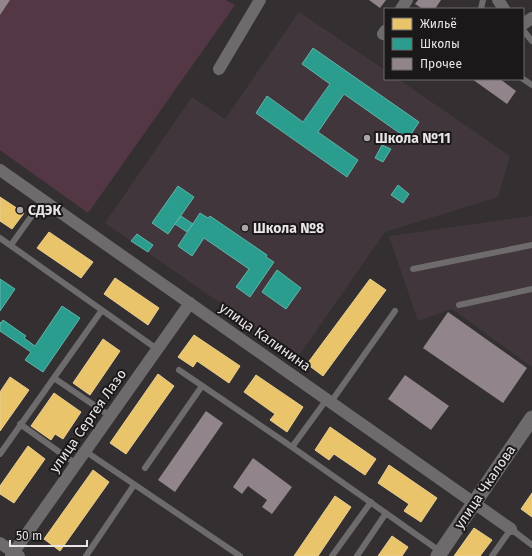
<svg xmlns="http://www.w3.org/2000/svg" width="532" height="556" font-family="'Fira Sans',sans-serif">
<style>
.built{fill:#41363c}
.green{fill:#533745}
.homes{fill:#e9c46a;stroke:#e9ce8f}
.schools{fill:#2a9d8f;stroke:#63b2a9}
.building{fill:#91848a}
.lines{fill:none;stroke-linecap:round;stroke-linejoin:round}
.service{stroke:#6d6b6c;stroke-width:6}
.minor{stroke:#6d6b6c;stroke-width:12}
.tertiary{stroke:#6d6b6c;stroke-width:15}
.poi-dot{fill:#aaa5a7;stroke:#1b1819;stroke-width:1.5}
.labels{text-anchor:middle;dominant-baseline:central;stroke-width:4;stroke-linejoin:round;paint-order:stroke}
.poi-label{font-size:14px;font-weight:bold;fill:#e9e4e6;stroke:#1b1819;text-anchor:start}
.street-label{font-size:14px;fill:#e9e4e6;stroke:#1b1819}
</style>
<rect width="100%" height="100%" fill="#343032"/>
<path class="built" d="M299,12l86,58v9h13l112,77 -12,41 -113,35 -87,125 -193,-134 87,-126 33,22z
M532,216v151l-80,-58 -34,12 -29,-85z"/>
<path class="green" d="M6,0h219l10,5 -147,208 -88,-63v-141z"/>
<path class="homes" d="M0,197l24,16 -12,16 -12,-8z
M49,232l44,30 -12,16 -44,-30z
M115,278l44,30 -11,17 -44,-31z
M370,279l16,11 -63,86 -16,-12z
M194,335l46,31 -11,17 -32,-22 -4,6 -15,-10z
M103,339l17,12 -30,44 -17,-12z
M158,374l16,12 -48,68 -16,-11z
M256,375l47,32 -16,25 -17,-12 5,-6 -31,-22z
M10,377l19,13 -29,41v-39z
M54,393l27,19 -18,27 -8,-5 -4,6 -20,-14z
M330,427l46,32 -11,16 -31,-21 -5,6 -14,-10z
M28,446l17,13 -31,44 -14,-9v-8z
M389,465l48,33 -16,24 -17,-11 5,-7 -31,-21z
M93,470l16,12 -49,69 -16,-12z
M532,493v24l-11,-8z
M335,496l16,11 -33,49h-24z
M474,528l18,12 -12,16h-26z
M392,536l16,11 -6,9h-24z"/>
<path class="schools" d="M313,48l106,74 -11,17 -64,-45 -26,38 40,28 -11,17 -91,-64 11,-17 36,26 27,-38 -28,-20z
M382,145l9,4 -8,13 -8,-4z
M398,185l11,9 -6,9 -12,-8z
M178,186l16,11 -26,37 -16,-11z
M200,213l8,5 2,-2 57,39 -1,2 8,5 -24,35 -14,-10 13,-18 -45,-31 -12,18 -14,-10z
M181,216l12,8 -6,8 -12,-8z
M137,234l16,11 -5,7 -17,-11z
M277,270l24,18 -15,21 -24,-17z
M0,279l15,10 -15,22z
M62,306l18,12 -37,54 -18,-12 6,-8 -31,-21v-9l1,1 2,-3 23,16 -2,2 11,8z"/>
<path class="building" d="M0,0h10l-10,15z
M369,0h17l-6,8z
M418,0h23l-6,9h-12l-8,-5z
M472,79h28l16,12 -9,13z
M448,312l79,56 -24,35 -80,-55z
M405,375l44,31 -18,24 -43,-31z
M206,411l17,12 -48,69 -17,-12z
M253,458l39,29 -20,27 -10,-7 5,-7 -19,-14 -6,8 -9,-7z"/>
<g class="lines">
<path class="service" d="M481,9l2,-9
M523,30l9,11
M523,79l9,6
M0,238l157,111
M11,245l32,-45
M413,269l119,-24
M459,305l73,-16
M179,370l113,77 35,-48
M54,378l56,38
M331,402l64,-91
M20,424l56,40
M292,447l149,105
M85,451l155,105
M0,454l102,-144
M145,468l57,-82
M86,556l48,-71
M332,556l39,-54
M357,556l29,-43
M492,556l19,-27 21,16"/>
<path class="minor" d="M498,0l6,9
M401,9l6,-9
M523,24l9,-6
M383,34l2,-3
M219,69l41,-69
M0,170l511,359
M0,543l19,13
M11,556l179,-253"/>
<path class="tertiary" d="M438,556l94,-138"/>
</g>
<g class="poi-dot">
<circle cx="367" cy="138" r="4"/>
<circle cx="20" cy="210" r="4"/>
<circle cx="245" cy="228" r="4"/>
</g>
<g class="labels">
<g class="poi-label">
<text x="375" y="138">Школа №11</text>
<text x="28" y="210">СДЭК</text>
<text x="253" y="228">Школа №8</text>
</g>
<g class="street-label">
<text transform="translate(265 337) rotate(35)">улица Калинина</text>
<text transform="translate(88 421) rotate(-55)">улица Сергея Лазо</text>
<text transform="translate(485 487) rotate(-56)">улица Чкалова</text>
</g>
</g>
<rect x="384" y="8" width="140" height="72" fill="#1b1819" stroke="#6d6a6b"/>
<rect x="392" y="18" width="20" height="12" fill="#e9c46a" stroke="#6d6a6b"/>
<text x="420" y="28" font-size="12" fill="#e9e4e6">Жильё</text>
<rect x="392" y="38" width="20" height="12" fill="#2a9d8f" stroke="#6d6a6b"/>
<text x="420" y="48" font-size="12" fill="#e9e4e6">Школы</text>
<rect x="392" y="58" width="20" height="12" fill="#91848a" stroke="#6d6a6b"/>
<text x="420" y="68" font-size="12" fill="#e9e4e6">Прочее</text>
<path d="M10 540v6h77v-6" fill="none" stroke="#e9e4e6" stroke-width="2"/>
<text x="16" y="540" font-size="12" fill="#e9e4e6" stroke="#1b1819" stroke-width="3" paint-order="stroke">50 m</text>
</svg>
